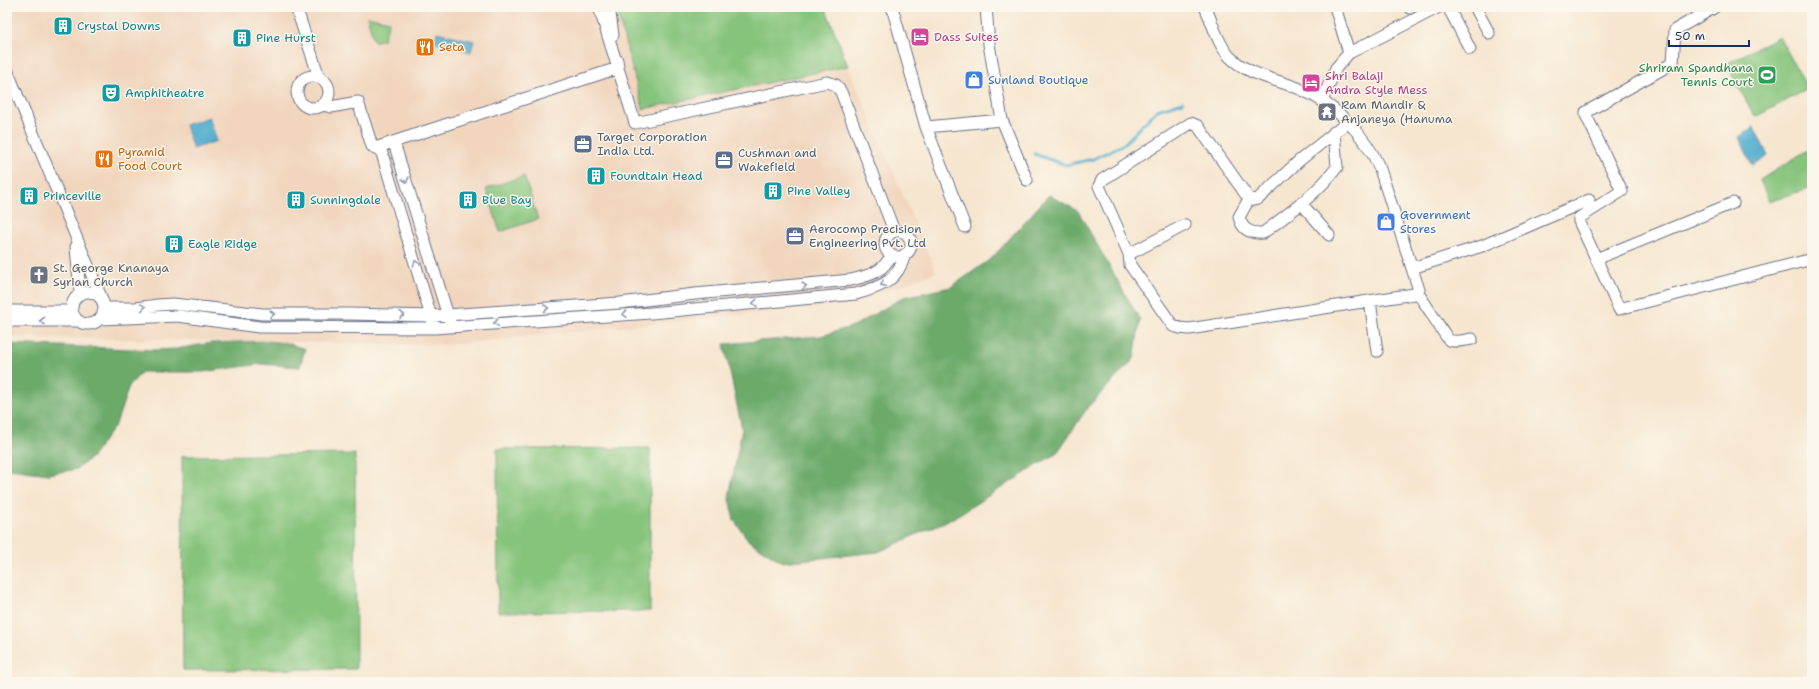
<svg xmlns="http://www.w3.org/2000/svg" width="1819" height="689" font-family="'Shantell Sans',sans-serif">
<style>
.built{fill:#f1d5bd}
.green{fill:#86c47b;stroke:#507a6c}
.forest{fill:#6caa6b;stroke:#446c64}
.water{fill:#4faccd;stroke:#356e96}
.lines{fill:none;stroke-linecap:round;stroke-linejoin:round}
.stream{stroke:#4faccd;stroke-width:3}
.minor-casing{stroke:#686f86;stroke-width:13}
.minor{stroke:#fff;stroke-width:11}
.oneway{stroke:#8d97ae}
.labels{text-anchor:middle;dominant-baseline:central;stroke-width:3;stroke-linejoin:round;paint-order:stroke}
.culture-label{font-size:12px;fill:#0d838f;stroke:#fbf7ec;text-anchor:start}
.hotel-label{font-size:12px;fill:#b23c85;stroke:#fbf7ec;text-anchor:start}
.food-label{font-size:12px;fill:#c56008;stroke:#fbf7ec;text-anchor:start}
.leisure-label{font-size:12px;fill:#27864d;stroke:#fbf7ec;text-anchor:end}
.shop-label{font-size:12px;fill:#366cbe;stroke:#fbf7ec;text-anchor:start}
.worship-label{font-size:12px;fill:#5b616d;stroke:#fbf7ec;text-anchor:start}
.service-label{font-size:12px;fill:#4e5e75;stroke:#fbf7ec;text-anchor:start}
</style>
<rect width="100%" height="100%" fill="#fbf7ec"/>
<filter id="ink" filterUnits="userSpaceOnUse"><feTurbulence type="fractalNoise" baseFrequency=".025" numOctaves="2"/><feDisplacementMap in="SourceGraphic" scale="8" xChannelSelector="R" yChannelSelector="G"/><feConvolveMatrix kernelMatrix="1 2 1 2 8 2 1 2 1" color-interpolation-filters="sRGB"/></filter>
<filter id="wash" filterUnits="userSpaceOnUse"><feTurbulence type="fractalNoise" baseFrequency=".012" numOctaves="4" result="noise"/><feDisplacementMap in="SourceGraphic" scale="16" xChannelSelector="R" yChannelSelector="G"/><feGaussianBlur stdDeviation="0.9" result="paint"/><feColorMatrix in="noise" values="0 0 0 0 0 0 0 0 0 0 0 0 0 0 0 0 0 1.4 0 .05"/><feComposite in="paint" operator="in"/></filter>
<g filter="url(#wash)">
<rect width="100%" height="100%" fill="#f6e6cf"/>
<path class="built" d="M7,7h609l27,102 205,-43 88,206 -84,31 -405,42 -440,-8z"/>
<path class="green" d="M685,7h140l23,59 -205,43 -27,-101 33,4z
M367,16l22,5 -5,18 -10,3z
M1779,36l29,53 -53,28 -29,-53z
M1812,147v40l-43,15 -9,-22z
M524,176l14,43 -38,13 -14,-43z
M650,448v163l-152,1 -1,-163z
M355,454l1,215 -173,1 -1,-214z"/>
<path class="forest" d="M1049,195l29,16 62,109 -6,39 -46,48 -31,46 -104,65 -75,34 -96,10 -33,-21 -15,-21 -5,-23 13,-68 -18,-85 97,-8 33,-10 50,-29 47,-10 41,-29z
M267,341l19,2 19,6 -5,18 -39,-3 -59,8h-60l-13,14 -13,38 -23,32 -16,13 -28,5 -40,-5 -2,-3v-122l149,6 20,-1 35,-6z"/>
<path class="water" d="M437,32l37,9 -3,11 -36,-9z
M209,117l8,24 -24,8 -8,-24z
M1754,127l14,29 -16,9 -13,-28z"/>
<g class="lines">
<path class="stream" d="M1034,154l32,11 27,-6 31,-15 33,-34 26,-8"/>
</g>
</g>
<g filter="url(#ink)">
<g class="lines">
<defs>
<path id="minor" d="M296,7l23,70
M599,7l36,116 192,-41 9,3 5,7 53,139
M609,7l4,28
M892,7l34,120 39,100
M986,7l3,37 13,76 25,60
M1205,7c8,16 12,36 24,49 18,19 47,23 71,33 35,15 65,45 80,80l39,121 -5,4 -225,35 -9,-1 -7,-2 -43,-61 -1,-11 -30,-68 3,-6 89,-57 7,3 51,73 3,1 6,-1 42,-39 48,-38
M1335,7l14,46
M1448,7l22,42
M1475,7l14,26
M1715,7l-40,23 -2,33 -87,49v3l36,76 -43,27v3l40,88 193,-50
M1410,8v-1
M7,70l94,227
M297 92a16 16 0 1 1 32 0a16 16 0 1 1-32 0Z
M1322,101l14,-33 13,-15 90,-46
M323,105l8,2 27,-5 14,44 3,2 243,-80 -1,-8
M926,127l76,-7
M394,143l56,179
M380,147l53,176
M1249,199l-10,18c3,12 11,17 24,16 25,-19 56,-41 74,-66l-3,-35
M1301,203l28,32
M885 244a13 13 0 1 1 26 0a13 13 0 1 1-26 0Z
M76,247l4,46
M1129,254l56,-29
M1596,259l137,-56
M1412,268l70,-22 107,-46
M72 308a16 16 0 1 1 32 0a16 16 0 1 1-32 0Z
M1417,292c6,7 29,46 32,48 6,3 16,0 23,-1
M1370,301l7,50
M104,308h31l23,-3 15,-1 90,10h86l83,2 188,-13 75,-9 156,-14c17,-4 33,-8 40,-25
M7,311h65
M100,319l78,-3 81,11 175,1 217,-15 205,-19c24,-7 42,-12 49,-40
M7,321h71"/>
</defs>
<use href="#minor" class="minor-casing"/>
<use href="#minor" class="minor"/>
</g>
<defs><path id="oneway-chevron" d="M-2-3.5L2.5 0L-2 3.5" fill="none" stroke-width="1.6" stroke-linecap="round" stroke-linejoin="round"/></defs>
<g class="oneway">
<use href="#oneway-chevron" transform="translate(406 180) rotate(72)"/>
<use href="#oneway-chevron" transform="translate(416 263) rotate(-107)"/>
<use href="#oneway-chevron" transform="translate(883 284) rotate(153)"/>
<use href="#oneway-chevron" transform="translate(804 286) rotate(-5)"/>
<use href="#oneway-chevron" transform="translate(755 303) rotate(175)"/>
<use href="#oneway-chevron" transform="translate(143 307) rotate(-9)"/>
<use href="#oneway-chevron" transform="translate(546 308) rotate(-4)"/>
<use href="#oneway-chevron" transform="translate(272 314)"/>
<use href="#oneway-chevron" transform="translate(625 314) rotate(177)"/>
<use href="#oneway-chevron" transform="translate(402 315) rotate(2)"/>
<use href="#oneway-chevron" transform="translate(42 321) rotate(-180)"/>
<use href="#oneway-chevron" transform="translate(496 323) rotate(175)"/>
</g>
</g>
<defs>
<symbol id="building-square" viewBox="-11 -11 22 22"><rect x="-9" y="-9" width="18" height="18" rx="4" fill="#0f9aa8" stroke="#fbf7ec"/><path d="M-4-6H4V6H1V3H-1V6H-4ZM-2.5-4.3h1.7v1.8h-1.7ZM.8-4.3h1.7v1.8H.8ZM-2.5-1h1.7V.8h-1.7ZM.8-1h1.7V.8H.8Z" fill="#fff"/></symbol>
<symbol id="hotel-square" viewBox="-11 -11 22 22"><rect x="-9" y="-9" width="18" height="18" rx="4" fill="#d1479c" stroke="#fbf7ec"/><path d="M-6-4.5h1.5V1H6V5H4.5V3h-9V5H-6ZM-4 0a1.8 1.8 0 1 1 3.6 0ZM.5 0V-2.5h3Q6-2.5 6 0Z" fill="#fff"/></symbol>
<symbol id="restaurant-square" viewBox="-11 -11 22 22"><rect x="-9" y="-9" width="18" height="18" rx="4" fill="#e8710a" stroke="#fbf7ec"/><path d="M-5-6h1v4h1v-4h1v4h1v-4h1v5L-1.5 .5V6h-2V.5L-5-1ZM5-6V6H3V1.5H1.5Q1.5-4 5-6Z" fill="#fff"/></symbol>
<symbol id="stadium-square" viewBox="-11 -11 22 22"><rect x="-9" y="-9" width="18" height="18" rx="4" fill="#2e9e5b" stroke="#fbf7ec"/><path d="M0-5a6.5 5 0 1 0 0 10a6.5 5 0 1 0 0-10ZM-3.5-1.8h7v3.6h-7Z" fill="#fff"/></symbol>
<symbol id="shop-square" viewBox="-11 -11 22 22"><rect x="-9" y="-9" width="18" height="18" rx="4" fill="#3f7fe0" stroke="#fbf7ec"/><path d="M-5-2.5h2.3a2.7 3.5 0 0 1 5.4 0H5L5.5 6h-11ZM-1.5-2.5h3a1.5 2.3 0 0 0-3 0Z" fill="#fff"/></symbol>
<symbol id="theatre-square" viewBox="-11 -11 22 22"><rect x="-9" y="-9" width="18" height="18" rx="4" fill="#0f9aa8" stroke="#fbf7ec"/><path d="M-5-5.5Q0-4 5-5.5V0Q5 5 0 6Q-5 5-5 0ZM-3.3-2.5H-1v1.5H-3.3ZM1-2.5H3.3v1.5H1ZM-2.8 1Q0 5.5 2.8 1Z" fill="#fff"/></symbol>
<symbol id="temple-square" viewBox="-11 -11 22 22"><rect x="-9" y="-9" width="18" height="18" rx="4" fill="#6b7280" stroke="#fbf7ec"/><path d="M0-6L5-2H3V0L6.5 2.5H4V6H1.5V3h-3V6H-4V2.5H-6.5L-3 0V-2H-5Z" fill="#fff"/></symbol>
<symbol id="office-square" viewBox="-11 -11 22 22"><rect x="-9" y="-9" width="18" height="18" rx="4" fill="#5c6f8a" stroke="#fbf7ec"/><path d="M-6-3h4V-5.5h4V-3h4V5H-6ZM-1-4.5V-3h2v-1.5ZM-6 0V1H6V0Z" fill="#fff"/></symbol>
<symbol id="church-square" viewBox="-11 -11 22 22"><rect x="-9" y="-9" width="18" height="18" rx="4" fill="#6b7280" stroke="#fbf7ec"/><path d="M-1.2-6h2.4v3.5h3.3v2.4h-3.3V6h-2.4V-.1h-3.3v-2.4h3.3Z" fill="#fff"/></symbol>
</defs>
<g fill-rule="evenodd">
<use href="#building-square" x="52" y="15" width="22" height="22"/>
<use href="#hotel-square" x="909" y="26" width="22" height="22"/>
<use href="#building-square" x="231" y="27" width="22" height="22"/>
<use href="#restaurant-square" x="414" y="36" width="22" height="22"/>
<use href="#stadium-square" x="1756" y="64" width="22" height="22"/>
<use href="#shop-square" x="963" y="69" width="22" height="22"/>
<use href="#hotel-square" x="1300" y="72" width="22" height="22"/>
<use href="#theatre-square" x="100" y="82" width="22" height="22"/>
<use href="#temple-square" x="1316" y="101" width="22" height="22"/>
<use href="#office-square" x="572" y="133" width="22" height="22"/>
<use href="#restaurant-square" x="93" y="148" width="22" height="22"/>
<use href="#office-square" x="713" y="149" width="22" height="22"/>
<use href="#building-square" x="585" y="165" width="22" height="22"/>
<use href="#building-square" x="762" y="180" width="22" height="22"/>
<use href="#building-square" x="18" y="185" width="22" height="22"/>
<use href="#building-square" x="285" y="189" width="22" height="22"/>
<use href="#building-square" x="457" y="189" width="22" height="22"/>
<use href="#shop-square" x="1375" y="211" width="22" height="22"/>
<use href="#office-square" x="784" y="225" width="22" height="22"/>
<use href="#building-square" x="163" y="233" width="22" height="22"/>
<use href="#church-square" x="28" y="264" width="22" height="22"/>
</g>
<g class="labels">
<g class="culture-label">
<text x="77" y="26">Crystal Downs</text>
<text x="256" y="38">Pine Hurst</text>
<text x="125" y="93">Amphitheatre</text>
<text x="610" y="176">Foundtain Head</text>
<text x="787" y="191">Pine Valley</text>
<text x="43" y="196">Princeville</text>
<text x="310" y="200">Sunningdale</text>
<text x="482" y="200">Blue Bay</text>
<text x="188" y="244">Eagle Ridge</text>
</g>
<g class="hotel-label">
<text x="934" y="37">Dass Suites</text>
<text x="1325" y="76">Shri Balaji<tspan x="1325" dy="14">Andra Style Mess</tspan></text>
</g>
<g class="food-label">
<text x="439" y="47">Seta</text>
<text x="118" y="152">Pyramid<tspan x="118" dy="14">Food Court</tspan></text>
</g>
<g class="leisure-label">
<text x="1753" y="68">Shriram Spandhana<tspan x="1753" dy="14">Tennis Court</tspan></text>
</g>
<g class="shop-label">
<text x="988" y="80">Sunland Boutique</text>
<text x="1400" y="215">Government<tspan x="1400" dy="14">Stores</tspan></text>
</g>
<g class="worship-label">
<text x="1341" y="105">Ram Mandir &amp;<tspan x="1341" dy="14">Anjaneya (Hanuma</tspan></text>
<text x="53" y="268">St. George Knanaya<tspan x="53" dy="14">Syrian Church</tspan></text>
</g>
<g class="service-label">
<text x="597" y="137">Target Corporation<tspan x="597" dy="14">India Ltd.</tspan></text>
<text x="738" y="153">Cushman and<tspan x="738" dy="14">Wakefield</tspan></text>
<text x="809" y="229">Aerocomp Precision<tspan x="809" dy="14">Engineering Pvt. Ltd</tspan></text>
</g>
</g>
<rect width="1819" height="689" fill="none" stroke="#fbf7ec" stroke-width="24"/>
<path d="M1669 40v6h80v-6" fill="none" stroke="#1b2f5e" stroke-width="2"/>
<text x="1675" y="40" font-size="12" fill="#1b2f5e" stroke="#fbf7ec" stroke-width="3" paint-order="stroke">50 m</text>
</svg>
